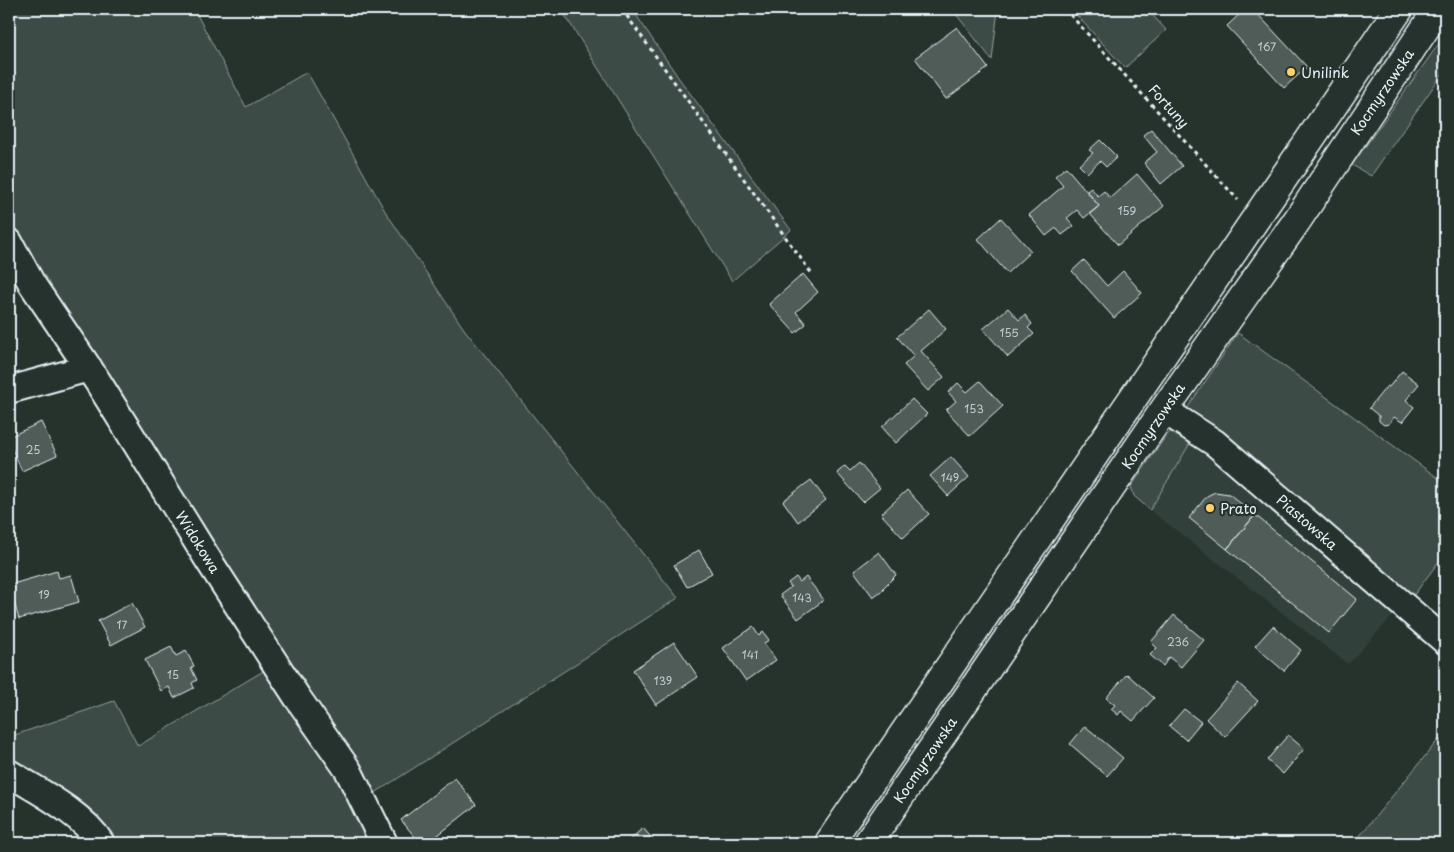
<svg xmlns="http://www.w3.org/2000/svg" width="1454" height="852" font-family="'Playpen Sans',sans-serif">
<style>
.built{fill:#333f3a}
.green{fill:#3e4b47;stroke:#939ea0}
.building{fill:#505c59;stroke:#e8f1f8}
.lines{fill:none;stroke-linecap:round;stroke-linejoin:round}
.minor-casing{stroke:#e8f1f8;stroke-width:30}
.major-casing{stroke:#e8f1f8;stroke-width:31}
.path{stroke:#e8f1f8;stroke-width:3;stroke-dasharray:4 4;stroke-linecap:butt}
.minor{stroke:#26332d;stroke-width:26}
.major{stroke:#26332d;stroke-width:28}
.poi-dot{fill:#ffd166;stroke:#26332d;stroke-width:2}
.labels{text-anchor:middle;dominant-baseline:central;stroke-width:4.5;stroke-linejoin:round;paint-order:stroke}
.number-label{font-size:11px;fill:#c2ccd0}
.poi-label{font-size:14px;fill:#e8f1f8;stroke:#26332d;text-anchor:start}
.street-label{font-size:14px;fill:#e8f1f8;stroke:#26332d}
</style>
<rect width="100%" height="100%" fill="#26332d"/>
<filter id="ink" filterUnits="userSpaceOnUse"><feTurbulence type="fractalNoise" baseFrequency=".02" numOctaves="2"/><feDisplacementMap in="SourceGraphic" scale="10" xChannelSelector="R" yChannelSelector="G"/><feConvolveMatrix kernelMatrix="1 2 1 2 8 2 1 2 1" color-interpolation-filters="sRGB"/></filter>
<g filter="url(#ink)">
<path class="built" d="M1192,440l208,168 -52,56 -198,-154z"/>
<path class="green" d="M9,9h185l52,98 61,-35 78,139 79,118 214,269 -306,197 -363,-565z
M561,9h71l46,68 113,153 -59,51z
M952,9h46l-6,51z
M1071,9h76l19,21 -41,38z
M1445,35v35l-74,106 -19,-11z
M1238,333l207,150v70l-37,50 -224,-190z
M1170,432h7l15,8 -42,70 -16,-14 -3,-9 35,-51z
M270,667l108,176h-272l-97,-77v-29l105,-36 24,45z
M1439,739l6,6v98h-91z"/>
<path class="building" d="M1245,9h8l54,58 -23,21 -57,-62z
M957,27l31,41 -42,31 -31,-41z
M1151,129l31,37 -21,18 -17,-21 13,-11 -14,-17z
M1100,140l17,17 -11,10 -6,-6 -13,12 -8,-8 14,-12 -4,-3z
M1066,167l33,39 -15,12 -7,-8 -10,8 7,8 -12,9 -6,-7 -10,8 -17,-21 34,-29 -8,-10z
M1137,174l27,32 -46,39 -28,-31 9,-8 -12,-15 4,-3 7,8 6,-5 6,7z
M1001,218l30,33 -24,22 -29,-34z
M1084,260l23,26 16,-15 19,22 -28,25 -42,-47z
M803,274l15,18 -22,20 10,12 -11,9 -26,-29z
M1008,308l11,12 6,-5 7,9 -4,4 6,6 -26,23 -25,-28z
M929,309l17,20 -25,22 23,26 -16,14 -24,-26 10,-9 -17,-19z
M1402,371l17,13 -13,16 8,7 -12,15 -8,-5 -5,7 -5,1 -5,-4v-5l-10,-8 18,-22 2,1z
M980,381l23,25 -33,30 -24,-26 10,-9 -8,-9 10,-9 9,9z
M912,399l15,15 -31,29 -14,-16z
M41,422l16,33 -35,16 -13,-28v-6z
M951,457l18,20 -21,19 -18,-20z
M859,463l21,25 -17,14 -26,-29 8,-7 5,5z
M811,480l15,20 -28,22 -15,-21z
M907,490l22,24 -26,24 -22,-24z
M1215,492l14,2 26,21 -28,34 -38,-31 18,-22z
M1255,515l102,84 -28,34 -102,-84z
M699,550l13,23 -25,14 -13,-22z
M879,552l17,23 -13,13 1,1 -11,8 -19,-26z
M57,571l2,7 12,-3 8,27 -60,17 -10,-34z
M796,577l4,5 6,-5 18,23 -26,19 -18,-24 11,-8 -3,-4z
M132,603l13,24 -34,18 -13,-24z
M1174,615l30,25 -23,27 -12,-10 -6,9 -13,-11 7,-7 -6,-6z
M1273,626l28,24 -17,21 -29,-25z
M753,627l6,9 4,-4 6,8 -5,3 12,17 -30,21 -23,-33z
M674,642l24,35 -42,28 -23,-35z
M171,647l5,9 10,-5 8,15 -3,2 6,12 -5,3 2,5 -20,10 -5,-11 -8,4 -16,-31z
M1127,674l27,24 -21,23 -12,-10 -3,4 -7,-6 4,-4 -9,-7z
M1238,683l20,18 -33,36 -19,-18z
M1184,709l17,13 -15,18 -17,-14z
M1085,726l38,32 -16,18 -37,-32z
M1288,735l16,14 -21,25 -16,-14z
M455,778l21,27 -48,38h-8l-19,-23z
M643,828l13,15h-30z"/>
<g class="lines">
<defs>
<path id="minor" d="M9,242l23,42 66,98 111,179 88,136 51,73 36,73
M9,390l80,-22
M1164,410l51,33 230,198
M9,773c29,18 73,40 92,70"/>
<path id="major" d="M829,843l570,-834
M868,843l296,-433 132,-188 142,-213"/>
</defs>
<use href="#minor" class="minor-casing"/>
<use href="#major" class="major-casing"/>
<path class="path" d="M622,9l190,265
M1065,9l173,191"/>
<use href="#minor" class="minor"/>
<use href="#major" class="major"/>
</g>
</g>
<g class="poi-dot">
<circle cx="1291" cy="72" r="5"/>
<circle cx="1210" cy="508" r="5"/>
</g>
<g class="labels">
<g class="number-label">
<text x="1267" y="46">167</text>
<text x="1127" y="210">159</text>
<text x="1009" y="332">155</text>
<text x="974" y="408">153</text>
<text x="33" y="449">25</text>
<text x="950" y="477">149</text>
<text x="44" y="594">19</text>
<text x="802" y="597">143</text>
<text x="122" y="624">17</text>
<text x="1178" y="641">236</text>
<text x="750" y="654">141</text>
<text x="173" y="674">15</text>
<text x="663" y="680">139</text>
</g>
<g class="poi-label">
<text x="1301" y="72">Unilink</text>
<text x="1220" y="508">Prato</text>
</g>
<g class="street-label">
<text transform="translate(1382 92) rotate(-56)">Kocmyrzowska</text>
<text transform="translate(1169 106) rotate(48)">Fortuny</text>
<text transform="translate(1153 426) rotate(-56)">Kocmyrzowska</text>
<text transform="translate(1307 522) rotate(41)">Piastowska</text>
<text transform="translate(198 542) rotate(58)">Widokowa</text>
<text transform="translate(925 760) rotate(-56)">Kocmyrzowska</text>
</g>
</g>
<rect width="1454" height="852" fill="none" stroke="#26332d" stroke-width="30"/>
<rect x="15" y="15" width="1424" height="822" fill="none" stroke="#e8f1f8" stroke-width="2" filter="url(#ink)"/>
</svg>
